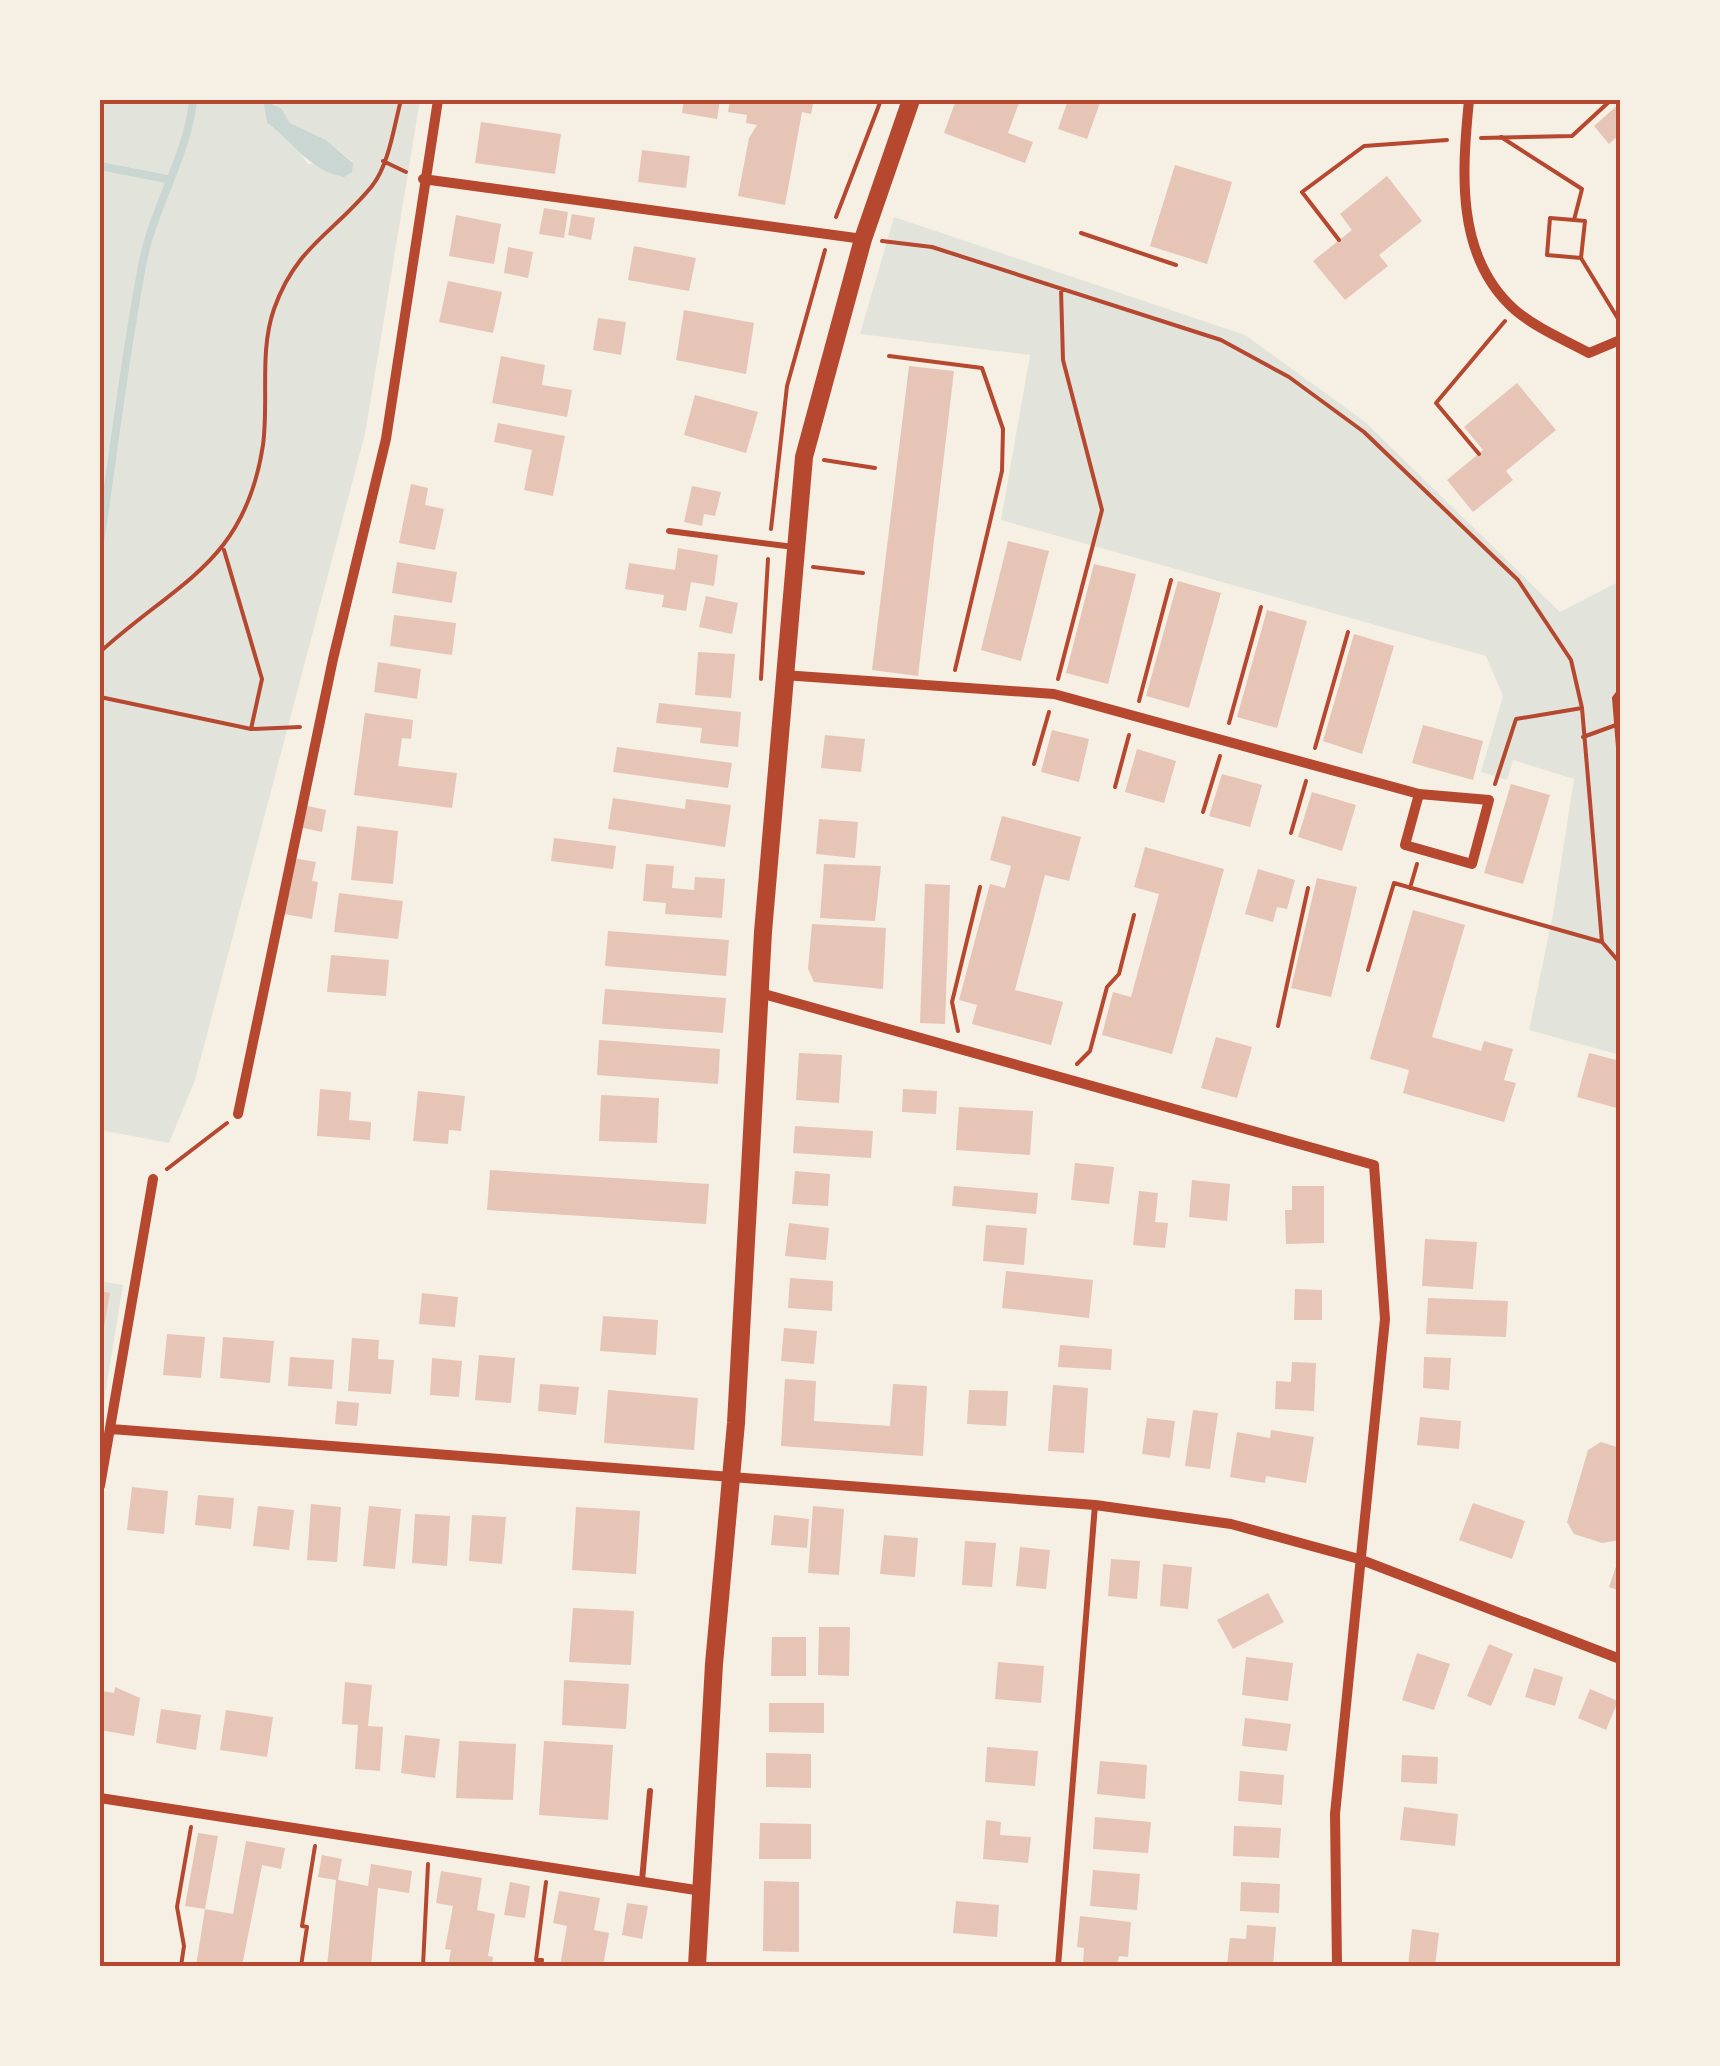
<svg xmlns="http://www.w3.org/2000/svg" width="1720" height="2066" font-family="Figtree,sans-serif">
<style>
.green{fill:#e2e4dc}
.water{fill:#c9d6d2}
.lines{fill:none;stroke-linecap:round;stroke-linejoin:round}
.stream{stroke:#c9d6d2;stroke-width:8}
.building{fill:#e6c5b7}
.path{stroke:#b5482f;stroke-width:4}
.service{stroke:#b5482f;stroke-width:6}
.minor{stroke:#b5482f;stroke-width:10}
.secondary{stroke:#b5482f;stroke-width:18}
.neatline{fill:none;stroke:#b5482f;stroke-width:4}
</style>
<rect width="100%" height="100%" fill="#f6efe4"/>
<path class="green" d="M100,100h163l4,23 30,24 11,17 45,-2 -27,-22 -36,-17 -9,-15 -14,-8h153l-55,334 -170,646 -26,63 -69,-13z
M894,217l351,118 119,86 196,191 60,-31v474l-91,-25 24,-116 21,-135 -61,-19 -6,20 -26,-8 22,-76 -17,-40 -485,-136 29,-165 -170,-21z
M100,1281l23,4 -23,140z"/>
<path class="water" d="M263,100l18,8 9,15 36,17 27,23 -1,9 -8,5c-36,-7 -49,-34 -77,-54z"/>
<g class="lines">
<path class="stream" d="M100,166l67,13
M100,543c14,-94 25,-189 43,-282 11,-55 45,-107 50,-161"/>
</g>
<path class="building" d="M684,100h36l-3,19 -35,-6z
M730,100l83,4 -2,10 -9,-2 -17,93 -47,-9 11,-58 8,-13 -11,-2 1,-8 -19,-3z
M956,100h64l-12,33 25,9 -8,21 -81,-30z
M1068,100h33l-14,39 -29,-10z
M1620,103v31l-11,10 -15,-18z
M481,122l80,12 -6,40 -80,-11z
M642,150l48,6 -4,32 -48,-6z
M1175,165l57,17 -25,82 -57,-18z
M1387,176l35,45 -43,34 9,11 -43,34 -32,-39 39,-31 -12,-16z
M544,208l24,4 -4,26 -25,-4z
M572,214l23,4 -4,22 -23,-5z
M456,215l45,9 -7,40 -45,-8z
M634,246l62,12 -7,33 -61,-11z
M508,247l25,5 -5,26 -24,-5z
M448,281l54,11 -9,41 -54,-11z
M684,310l70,13 -8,51 -70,-14z
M598,318l28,4 -5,33 -28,-5z
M501,356l44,9 -3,20 30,5 -5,27 -75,-14z
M909,366l45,5 -36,305 -46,-6z
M1517,383l39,47 -50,41 7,9 -40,32 -26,-32 36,-30 -19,-23z
M695,395l63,17 -12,41 -62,-18z
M498,423l67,13 -12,60 -29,-6 8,-40 -38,-8z
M411,484l17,4 -3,17 19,4 -9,41 -36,-7z
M692,486l29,6 -6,24 -11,-2 -2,12 -18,-4z
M1008,541l41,10 -28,110 -40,-11z
M678,548l40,7 -4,31 -23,-4 -5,29 -24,-4 2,-12 -39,-6 4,-26 46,7z
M397,562l60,10 -5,31 -60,-10z
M1094,564l42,10 -28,110 -42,-11z
M1178,581l43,12 -32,115 -43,-12z
M706,596l32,7 -6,31 -33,-7z
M1267,610l40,11 -30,107 -40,-11z
M394,615l62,8 -4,32 -62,-9z
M1354,634l40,12 -32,108 -39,-13z
M698,652l37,2 -4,44 -36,-3z
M378,662l43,7 -4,30 -43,-7z
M659,703l82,9 -3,35 -38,-4 2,-15 -46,-5z
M365,713l48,7 -2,19 -9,-1 -4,28 59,7 -5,35 -98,-13z
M1423,725l60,16 -10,39 -61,-17z
M1052,730l37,9 -10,43 -38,-10z
M825,735l40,4 -4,33 -40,-4z
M617,747l115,16 -4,25 -115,-16z
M1137,749l39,12 -12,42 -39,-11z
M1222,774l40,11 -12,42 -41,-11z
M1511,784l39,11 -27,89 -39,-11z
M1312,792l44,13 -14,46 -44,-14z
M613,798l72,11 1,-10 45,6 -6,42 -117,-18z
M303,805l23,5 -4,22 -23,-5z
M1002,816l79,21 -12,44 -24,-6 -30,115 48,12 -12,43 -79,-21 5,-19 -18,-5 31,-116 15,4 6,-22 -21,-6z
M819,819l39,3 -3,36 -39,-4z
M357,826l41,5 -5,53 -42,-4z
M554,838l62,8 -3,23 -62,-8z
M1145,847l79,22 -52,185 -70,-19 11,-43 18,5 28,-103 -25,-7z
M293,858l23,4 -4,19 6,1 -6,37 -28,-5z
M646,864l28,2 -2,22 22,2 1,-13 30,2 -3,39 -57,-4 1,-11 -23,-2z
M824,864l57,2 -6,55 -55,-3z
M1258,869l37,11 -8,29 -10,-2 -4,15 -28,-8z
M1317,878l40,9 -26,110 -40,-9z
M925,884l25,1 -5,139 -25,-1z
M339,893l64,8 -5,38 -64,-7z
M1413,910l52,15 -33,112 49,14 3,-10 29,8 -9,31 12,3 -12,39 -101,-29 6,-23 -39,-11z
M812,924l74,4 -3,61 -69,-7 -6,-13z
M608,931l121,9 -3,36 -121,-10z
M331,955l58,5 -3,36 -59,-4z
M605,989l121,9 -3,35 -121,-9z
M1216,1037l36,10 -15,51 -36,-10z
M599,1040l121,9 -2,35 -121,-9z
M799,1053l43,2 -3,48 -43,-3z
M1589,1053l31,8v48l-43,-12z
M320,1089l31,3 -2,28 22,2 -1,18 -53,-4z
M903,1089l34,2 -1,23 -34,-2z
M418,1091l47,5 -4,35 -12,-1 -1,14 -35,-3z
M601,1095l58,3 -2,45 -58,-2z
M959,1107l74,4 -3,44 -74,-5z
M795,1126l78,5 -2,27 -78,-5z
M1075,1163l39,4 -5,37 -38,-4z
M490,1170l219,14 -3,40 -219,-14z
M795,1171l35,3 -2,32 -36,-2z
M1192,1180l38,4 -3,37 -38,-4z
M954,1186l84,7 -2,21 -84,-8z
M1292,1186h32v57l-38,1 -1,-34h7z
M1139,1191l19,2 -3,29 13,1 -3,25 -32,-3z
M789,1223l40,5 -3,32 -41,-4z
M986,1225l41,3 -3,37 -41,-4z
M1425,1239l52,3 -4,47 -51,-3z
M1006,1271l87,9 -4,38 -87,-10z
M790,1278l43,3 -1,30 -44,-3z
M1295,1289l27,1v30h-28z
M100,1291l10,2 -8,46h-2z
M422,1293l36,4 -3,30 -36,-3z
M1428,1298l80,3 -2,36 -80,-3z
M603,1316l55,4 -2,35 -56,-4z
M784,1328l33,3 -3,33 -33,-3z
M167,1334l38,3 -4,41 -38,-3z
M223,1337l51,4 -4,42 -50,-5z
M352,1338l27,2 -1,19 16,1 -3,34 -43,-3z
M1060,1345l52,4 -1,21 -53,-3z
M479,1355l36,3 -4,45 -36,-3z
M290,1357l44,3 -2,29 -44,-3z
M1424,1357l27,1 -2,32 -26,-2z
M432,1358l30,3 -3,36 -29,-2z
M1292,1362l24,1 -2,48 -39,-2 1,-28 15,1z
M785,1379l31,2 -2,40 76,5 3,-42 34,2 -4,70 -142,-10z
M540,1384l39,3 -3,28 -38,-4z
M1053,1385l35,3 -4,65 -36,-2z
M608,1390l90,8 -4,52 -90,-7z
M969,1390l39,1 -2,35 -39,-2z
M337,1401l22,2 -2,23 -22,-2z
M1193,1410l25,3 -8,56 -25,-3z
M1420,1417l41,4 -2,28 -42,-4z
M1147,1418l28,3 -5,37 -28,-4z
M1271,1430l43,7 -8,46 -40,-7 -1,7 -35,-6 7,-45 33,6z
M1601,1442l19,6v92l-18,3 -28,-9 -7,-12 21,-72z
M132,1487l36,4 -4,43 -37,-4z
M198,1495l36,3 -3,31 -36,-4z
M1473,1503l52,18 -13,38 -53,-19z
M311,1504l30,3 -4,55 -30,-2z
M258,1506l36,4 -5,40 -36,-4z
M369,1506l32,3 -6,60 -32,-3z
M813,1506l31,3 -5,66 -31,-2z
M576,1507l64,4 -4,63 -64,-4z
M415,1514l35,2 -3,50 -35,-3z
M472,1515l34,2 -4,47 -33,-3z
M774,1515l35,4 -2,29 -36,-3z
M884,1535l34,3 -3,39 -35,-3z
M965,1541l31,2 -4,44 -30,-2z
M1020,1547l30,3 -4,39 -30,-3z
M1619,1557h1v34l-11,-4z
M1111,1559l29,2 -3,38 -29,-3z
M1163,1564l29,3 -4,42 -28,-3z
M1268,1593l16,29 -51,27 -16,-29z
M573,1608l61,3 -3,54 -62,-3z
M819,1627h31l-1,49 -31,-1z
M772,1637h34v39h-35z
M1489,1644l24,10 -22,52 -24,-10z
M1417,1653l33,11 -16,46 -32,-10z
M1246,1657l47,6 -5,38 -46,-6z
M998,1662l46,4 -3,37 -46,-4z
M1534,1668l29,9 -8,29 -30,-9z
M564,1680l65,4 -3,45 -64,-4z
M345,1682l27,3 -4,41 15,1 -3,44 -25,-2 3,-44 -16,-1z
M115,1687l25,11 -6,38 -34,-6 2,-39 12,2z
M1590,1689l28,12 -12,29 -28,-12z
M769,1703h55v30l-55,-1z
M161,1709l40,6 -5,35 -40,-7z
M226,1710l47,7 -6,40 -47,-7z
M1245,1718l46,6 -4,27 -45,-5z
M405,1735l35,4 -5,39 -34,-5z
M459,1741l57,3 -3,56 -57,-2z
M544,1741l69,4 -5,75 -69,-5z
M987,1747l51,4 -3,35 -50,-4z
M766,1753l45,1v34l-45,-1z
M1402,1755l36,2 -1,27 -36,-2z
M1100,1761l47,4 -2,34 -48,-5z
M1240,1771l44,4 -2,30 -44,-4z
M1404,1807l54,7 -3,32 -55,-6z
M1095,1817l56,5 -3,31 -55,-4z
M986,1820l15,2 -1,13 31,2 -3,26 -45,-4z
M760,1823l51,1v35h-52z
M1234,1826l47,2 -2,30 -46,-2z
M198,1833l20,3 -13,73 -20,-3z
M246,1841l39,7 -4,21 -19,-4 -20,101h-46l9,-57 28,5z
M322,1855l20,4 -4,21 30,6 3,-22 41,7 -3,22 -31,-5 -7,78h-44l9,-86 -18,-3z
M1093,1870l47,4 -3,36 -47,-4z
M441,1871l41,7 -5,32 18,4 -7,42 5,1 -1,9h-44l3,-16 -6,-1 8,-43 -17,-3z
M764,1881l35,1v70l-36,-1z
M510,1882l20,4 -5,32 -21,-3z
M1241,1882l39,2 -1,29 -39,-2z
M559,1891l41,7 -6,32 15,3 -6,33h-43l7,-40 -14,-3z
M956,1901l43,4 -2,32 -44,-4z
M627,1903l21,3 -6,33 -20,-4z
M1080,1916l51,6 -3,35 -9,-1 -2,10 -34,-3 1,-15 -7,-1z
M1247,1925l29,2 -3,39 -46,-2 3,-26 16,1z
M1412,1929l27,4 -4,33h-27z"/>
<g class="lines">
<path class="path" d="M1501,137l81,52 -8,31 -24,-2 -3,37 34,3 4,-37 -11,-1
M1481,138l91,-2 39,-36
M383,161l23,11
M836,217l45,-117
M1081,233l95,32
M1339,240l-37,-48 62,-46 83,-6
M882,241l50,6 289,93 68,37 75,55 154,148 53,80 11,48 20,234 18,21
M1581,258l39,64
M889,356l93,12 21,61 -1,42 -47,199
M1479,454l-43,-51 69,-82
M824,460l51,8
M771,529l16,-143 38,-136
M224,550l38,129 -11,50
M813,567l50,6
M100,652c78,-71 145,-89 163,-207 6,-45 -4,-93 11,-136 22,-63 60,-76 98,-123 17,-21 22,-60 29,-86
M761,679l7,-120
M1058,679l44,-169 -39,-150 -2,-71
M1620,690l-6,8 6,74
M100,697l151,32 49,-2
M1139,701l32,-121
M1229,723l32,-116
M1583,737l33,-12
M1315,748l33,-116
M1034,764l15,-52
M1495,784l21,-65 66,-11
M1115,787l14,-52
M1203,812l17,-56
M1291,833l15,-52
M1410,888l7,-24
M1368,970l26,-87 208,59
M1278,1026l30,-138
M958,1031l-6,-29 28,-115
M1077,1064l13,-13 17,-64 12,-13 15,-59
M167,1169l60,-46
M181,1966l3,-20 -7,-39 14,-80
M301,1966l6,-39 -5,-1 13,-80
M423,1966l5,-102
M541,1966l1,-6h-6l10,-78"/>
<path class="service" d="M669,531l125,16
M642,1881l8,-90
M1058,1966l37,-461"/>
<path class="minor" d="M1469,100c-7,72 -14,157 46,210 21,18 50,30 74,43l31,-13
M423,179l440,60
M783,675l271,19 365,100 70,6 -17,64 -67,-19 14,-51
M760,993l614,172 11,154 -50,495 2,152
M238,1114l95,-455 53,-220 52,-339
M111,1429l984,76 136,19 128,35 261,100
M100,1486l53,-307
M100,1798l602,93"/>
<path class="secondary" d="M697,1966l17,-302 22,-241 27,-491 41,-475 59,-218 48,-139"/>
</g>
<rect width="1720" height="2066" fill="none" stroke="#f6efe4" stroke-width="205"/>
<rect x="102" y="102" width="1516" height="1862" class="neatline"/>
</svg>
